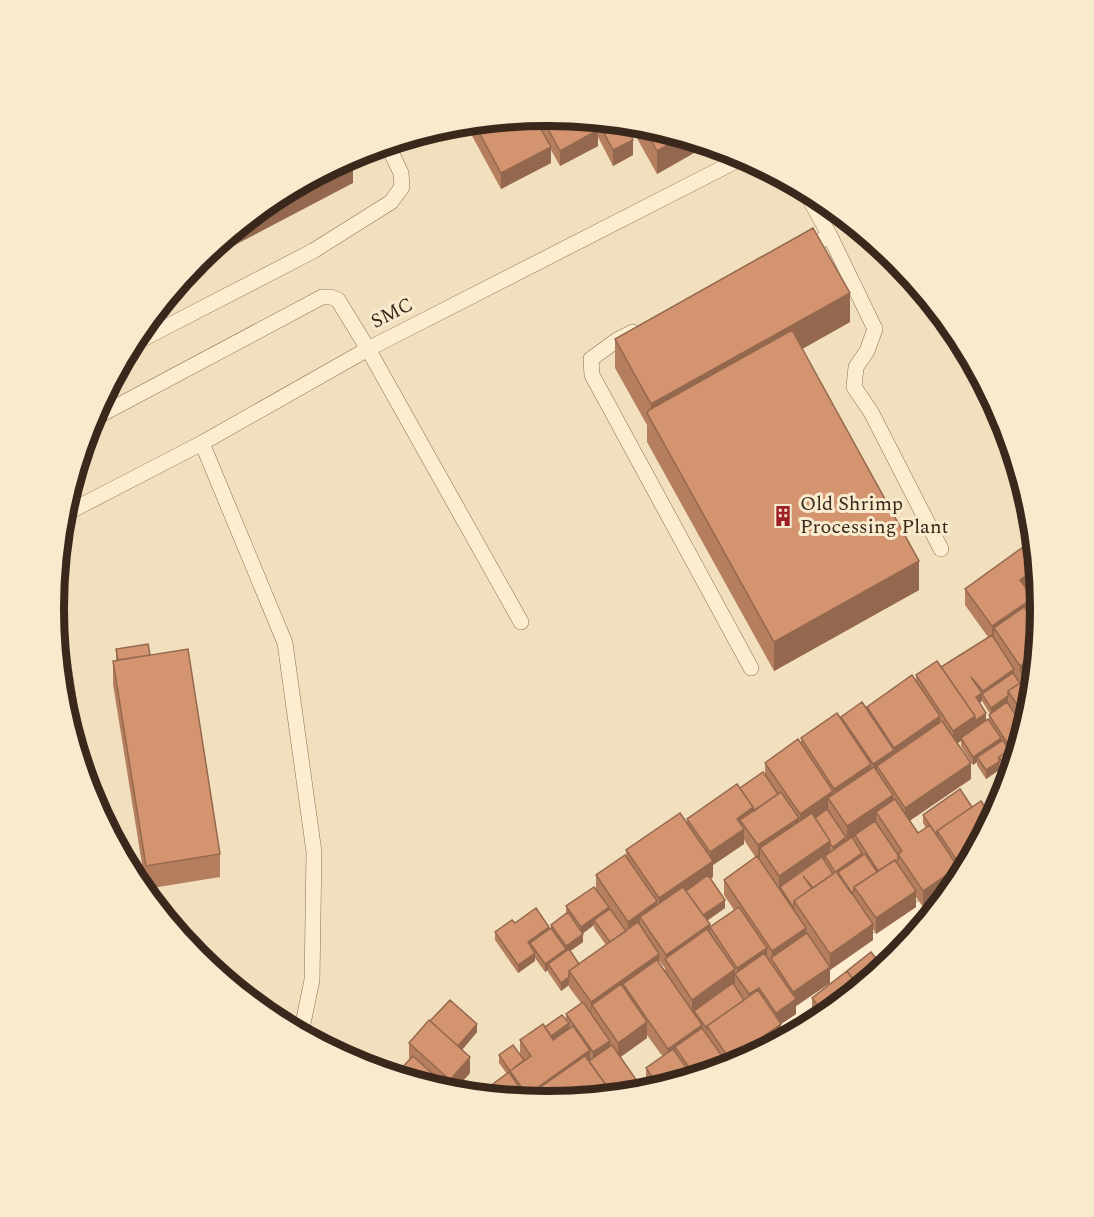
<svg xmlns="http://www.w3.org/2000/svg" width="1094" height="1217" font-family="Spectral,serif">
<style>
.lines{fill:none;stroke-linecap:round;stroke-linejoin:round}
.service-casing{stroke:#8b6f55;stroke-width:16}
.minor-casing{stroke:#8b6f55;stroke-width:33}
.service{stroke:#fcedd1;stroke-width:15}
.minor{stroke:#fcedd1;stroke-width:32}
.wall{fill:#b57f5f;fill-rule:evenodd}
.shaded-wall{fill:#94684e}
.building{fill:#d3946f;stroke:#94684e;stroke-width:1.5}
.labels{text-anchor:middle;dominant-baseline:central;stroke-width:6;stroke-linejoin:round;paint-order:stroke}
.street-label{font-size:20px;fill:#39281b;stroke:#f8eacd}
.poi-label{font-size:20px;fill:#39281b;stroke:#f8eacd;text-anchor:start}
.rim{fill:none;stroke:#39281b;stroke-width:8}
</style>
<rect width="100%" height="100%" fill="#f1dfbd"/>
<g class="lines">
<defs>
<path id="service" d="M804,189l26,47 45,93 -8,22 -11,16 -2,20 17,25 70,137
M803,249l27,-13
M633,332l-16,8 -26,19 1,16 159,293
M131,345l182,-94 78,-49 11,-15 -1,-14 -14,-29
M91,420l231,-123h9l7,3 30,49 153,273
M202,443l83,200 29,209 -2,128 -11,53
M63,515l139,-72 166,-94 376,-192
M54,605l21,137"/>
<path id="minor" d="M786,1037l55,-61 95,-68"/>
</defs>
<use href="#service" class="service-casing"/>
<use href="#minor" class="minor-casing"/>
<use href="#service" class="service"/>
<use href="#minor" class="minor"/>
</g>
<path class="wall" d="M547,116l78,7 8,32 -20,11 -15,-29v9l-38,20 -9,-16v13l-50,26 -30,-55v-11z
M629,124l15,1 64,20 -51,29z
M850,322l-48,27 117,241 -145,81 -127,-229v-17l-32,-57v-29z
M1037,584l-9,6 5,11 7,8 -10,96 -24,80 -7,-12v-3l-13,9 -9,-14v-3l-4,3 -12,-19v-5l-4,2 14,36 -62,42 9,12 8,-5 -3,-5v-8l49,-8 20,10 -33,62 -1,-1v2l-35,27 -7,-10v10l-40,27 -3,-5v11l-43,30v13l-34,23v8l-15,10v16l-46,24 -92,28 -96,9 -69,-6 29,-21 -8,-11v-8l21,-1v-14l25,-13 21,-8v-5l15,-11 -12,-16v-2l-8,6 -13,-19v-2l-3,2 -10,-14v3l-17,12 -23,-33v-8l20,-9 34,6 2,-1v-3l15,-12v-7l30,-18v-13l30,-18v-7l61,-27v-4l78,-44v-12l36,-19v-6l40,-18v-3l26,-8v-2l49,-27v-5l25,-8 47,-30 -23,-32v-16zM982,701l8,13 -1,1v5l-3,1 -7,-18zM744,840l12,18 -32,22v15l10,15 -24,17v5v-8l-3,-3 18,-13 -15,-29 3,-2v-12l31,-21zM594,925v3l12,17 -27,19 -9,-13 13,-9v-9zM659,961l6,7v3l-6,-8zM647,1035l16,22 -17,11v10l-9,6 -17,-27 27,-19z
M116,649l34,6 70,199v23l-74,12 -33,-205v-23l3,-1z
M926,920l-28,35v-13z
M883,967l-62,52 -4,1 -5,-6v-16z
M430,1021l47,11 -15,18 8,23 -17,19h-3l-41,-33v-16z"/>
<path class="shaded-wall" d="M598,130v16l-38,20v-15z
M682,137l26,8 -51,29v-23z
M633,140v15l-20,11v-16z
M551,147v16l-50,26v-16z
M353,156v27l-160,84 6,-7 74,-62z
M850,293v29l-194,109 -5,-10v-17z
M919,561v29l-145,81v-29z
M1036,569l1,15 -17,12v-16z
M1033,598v15l-7,-8v13l-32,10v13l-2,1v-16z
M1035,656l-1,17 -14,-3v-4z
M1014,669v8l-31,18v-4z
M982,693v8l-6,4v-8z
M1008,696v8l-17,12v-8z
M986,713v8l-25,17v3l-8,5v-15l22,-15z
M940,716v16l-63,34v12l-4,2v-16l21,-14v-2z
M1001,738v8l-24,11v5l-4,3v-8z
M999,762v8l-13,9v-9z
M971,763v16l-66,45v-16z
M871,764v16l-37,25v-16z
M833,791v15l-5,-8v12l-28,19v-15z
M893,795v16l-17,1v10l-29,20v-16z
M753,807v16l-13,-3v11l4,-2v15l-31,21v12l-54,37v-16l51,-35v-11l27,-33z
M799,818v15l-39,15v12l-2,1v-16z
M846,837v9l-13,9v-8z
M830,841v16l-5,-1v5l-45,26 -1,5v-16z
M862,853v8l-27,16v-5z
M970,858l-10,19v-12z
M958,867v13l-4,6 -31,21v-16z
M916,891v16l-40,27v-16z
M725,900v8l-23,16v-8z
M657,901v15l-17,1v12l-12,9v-16z
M609,907v8l-15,5v5l-13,10v-8z
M710,924v16l-44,22v-7z
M873,924v16l-43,30v13l-34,23v8l-15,10v16l-46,24 -5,2v-6l46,-32v-15l17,-13v-8l37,-25v-13z
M549,927v8l-19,8v6l-2,-7z
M806,928v16l-34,17v-10z
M583,934v8l-17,12 -18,10v6l-3,2v-8l21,-15v-3z
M767,948v16l-30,13v-9z
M535,953v8l-17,12v-8z
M659,954v16l-36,14v11l-31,10 -1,13v-16z
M735,969v16l-39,28 -2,-2v3l-2,2v-16z
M569,977v8l-8,6v-8z
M759,988v15l-10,7v-16z
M647,1022v16l-29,21v-16z
M569,1023v8l-20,14v-8z
M477,1024v8l-22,26v-8z
M702,1025v16l-27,6v13l-7,4v-15z
M610,1041v8l-17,11v-8z
M590,1050v14l-58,29v7h-5v-5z
M470,1057v16l-17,19 -5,-1 2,-1v-10z
M637,1081v8l-6,4 -14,2z"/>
<path class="building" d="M541,116h6l45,4 6,10 -38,21z
M534,117l17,30 -50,26 -27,-50z
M597,120l28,3 8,17 -20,10z
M643,125h1l38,12 -25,14z
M813,228l37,65 -199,111 -36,-65z
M792,330l127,231 -145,81 -127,-229 2,-3z
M1023,547l13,18v4l-16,11 13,18 -41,28 -27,-37z
M1039,597l1,12 -1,15 -13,-19z
M1024,607l14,20 -3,29 -15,10 -26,-38z
M992,635l22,34 -31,22 -12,-14 11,16 -6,4 10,16 -11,8v-5l-34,-49z
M148,644l2,11 -32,5 -2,-11z
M188,649l32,205 -74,12 -33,-205z
M1035,659l-5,46 -4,13 -18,-27 18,-12 -6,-9z
M937,661l38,55 -22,15 -37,-56z
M1013,673l7,10 -12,8v5l-17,12 -9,-14z
M912,675l28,41 -46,32 -27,-41z
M862,702l32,48 -21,14 -32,-47z
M1007,702l17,25 -5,17 -8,5 -22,-34z
M837,713l34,51 -37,25 -33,-51z
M988,719l13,19 -28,19 -12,-19z
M942,721l29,42 -66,45 -28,-42z
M798,739l35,52 -33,23 -35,-51z
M1003,740l6,10 -10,7v5l-13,8 -9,-13z
M1019,743l-9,31 -11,-17z
M874,767l19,28 -46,31 -19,-28z
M763,772l15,22 -24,17 -1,-4 -13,-19z
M737,784l16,23 -16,12 7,10 -34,23 -23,-33z
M960,789l12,18 -35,24v5l-14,-21z
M781,792l18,26 -41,27 -18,-25z
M895,799l23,34 12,-8 28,42 -35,24 -25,-37 4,-3 -26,-39z
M981,801l11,16 -22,41 -10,7 -23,-34z
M827,809l19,28 -13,10 -3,-3v-3l-15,-23z
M680,813l33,48 -54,37 -33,-48z
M812,813l18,28 -51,35 -19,-28z
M875,821l23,34v5l-2,1 -1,-1 -17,11 -23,-36z
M852,837l10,16 -27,19 -10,-16z
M865,854l12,18 -23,15v4l-3,2 -14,-20z
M625,855l32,46 -29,21 -32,-47z
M757,856l49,72 -34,23 -48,-71z
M822,857l11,17 -20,14 -10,-12 9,12 -18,13v5l-1,1 -13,-20z
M895,860l21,31 -40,27 -22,-31z
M837,871l36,53 -43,30 -36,-53z
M708,875l17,25 -22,15 -17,-24z
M594,887l15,20 -28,20 -15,-21z
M683,887l27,37 -44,31 -26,-38z
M943,899l-10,13 -3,-3z
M739,907l28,41 -30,20 -27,-41z
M536,908l13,19 -21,15 7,11 -17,12 -23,-33 17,-12 3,3z
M610,909l16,22 -16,11 -16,-22z
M568,912l15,22 -17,12 -15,-21z
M926,920l-23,28 -5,-6z
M638,922l21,32 -68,48 -22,-31z
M551,928l15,21 -21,15 -15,-21z
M707,929l28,40 -43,31 -27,-41z
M807,933l23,34 -37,25 -22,-34z
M569,949l10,15 -10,7v6l-8,6 -13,-19z
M871,952l12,15 -24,20 -12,-16z
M764,953l32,46 -20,14 -17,-25 -10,6 -14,-20z
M657,960l45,65 -34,24 -45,-65z
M847,971l12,16 -34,28 -13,-17z
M733,983l11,17 -37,26v3l-13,-18z
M621,984l26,38 -29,21 -26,-38z
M758,990l23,34 -51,36 -23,-34z
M450,1000l27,24 -19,22 -28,-25z
M583,1002l27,39 -17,11 -27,-38z
M562,1015l7,8 -18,13 -6,-9z
M429,1020l41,37 -20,23 -41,-37z
M543,1024l10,16 20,-14 17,24 -63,45 -17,-24 21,-15 -11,-16z
M702,1028l27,38 -34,10 -20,-29z
M513,1045l11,15 -14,11 -11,-16z
M612,1045l25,36 -18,12 -1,-1 -4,3h-2l-2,-2 1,-1 -22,-31z
M673,1049l20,28 -34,10 -13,-19z
M413,1056l37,34 -2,1 -53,-16z
M585,1056l26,36 -5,4 -59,5h-10l-5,-8z
M509,1072l19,28 -50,-5z
M646,1078l7,11 -10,3 -21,2z"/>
<defs>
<symbol id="building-bare" viewBox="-9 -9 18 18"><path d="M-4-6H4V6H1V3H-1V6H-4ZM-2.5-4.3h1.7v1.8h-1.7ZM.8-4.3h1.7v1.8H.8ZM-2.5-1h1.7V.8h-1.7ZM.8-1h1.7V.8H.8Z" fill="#9f1f27" stroke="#f8eacd" stroke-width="2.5" paint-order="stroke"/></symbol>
</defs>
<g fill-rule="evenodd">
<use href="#building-bare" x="768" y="501" width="30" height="30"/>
</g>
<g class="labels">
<g class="street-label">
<text transform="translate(392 313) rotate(-27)">SMC</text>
</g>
<g class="poi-label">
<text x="800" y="504">Old Shrimp<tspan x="800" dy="23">Processing Plant</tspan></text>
</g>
</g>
<path d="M0 0H1094V1217H0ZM546 126H548A482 482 0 0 1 1030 608V609A482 482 0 0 1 548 1091H546A482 482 0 0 1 64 609V608A482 482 0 0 1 546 126Z" fill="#f8eacd" fill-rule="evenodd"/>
<path class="rim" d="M546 126H548A482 482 0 0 1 1030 608V609A482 482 0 0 1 548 1091H546A482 482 0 0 1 64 609V608A482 482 0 0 1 546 126Z"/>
</svg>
